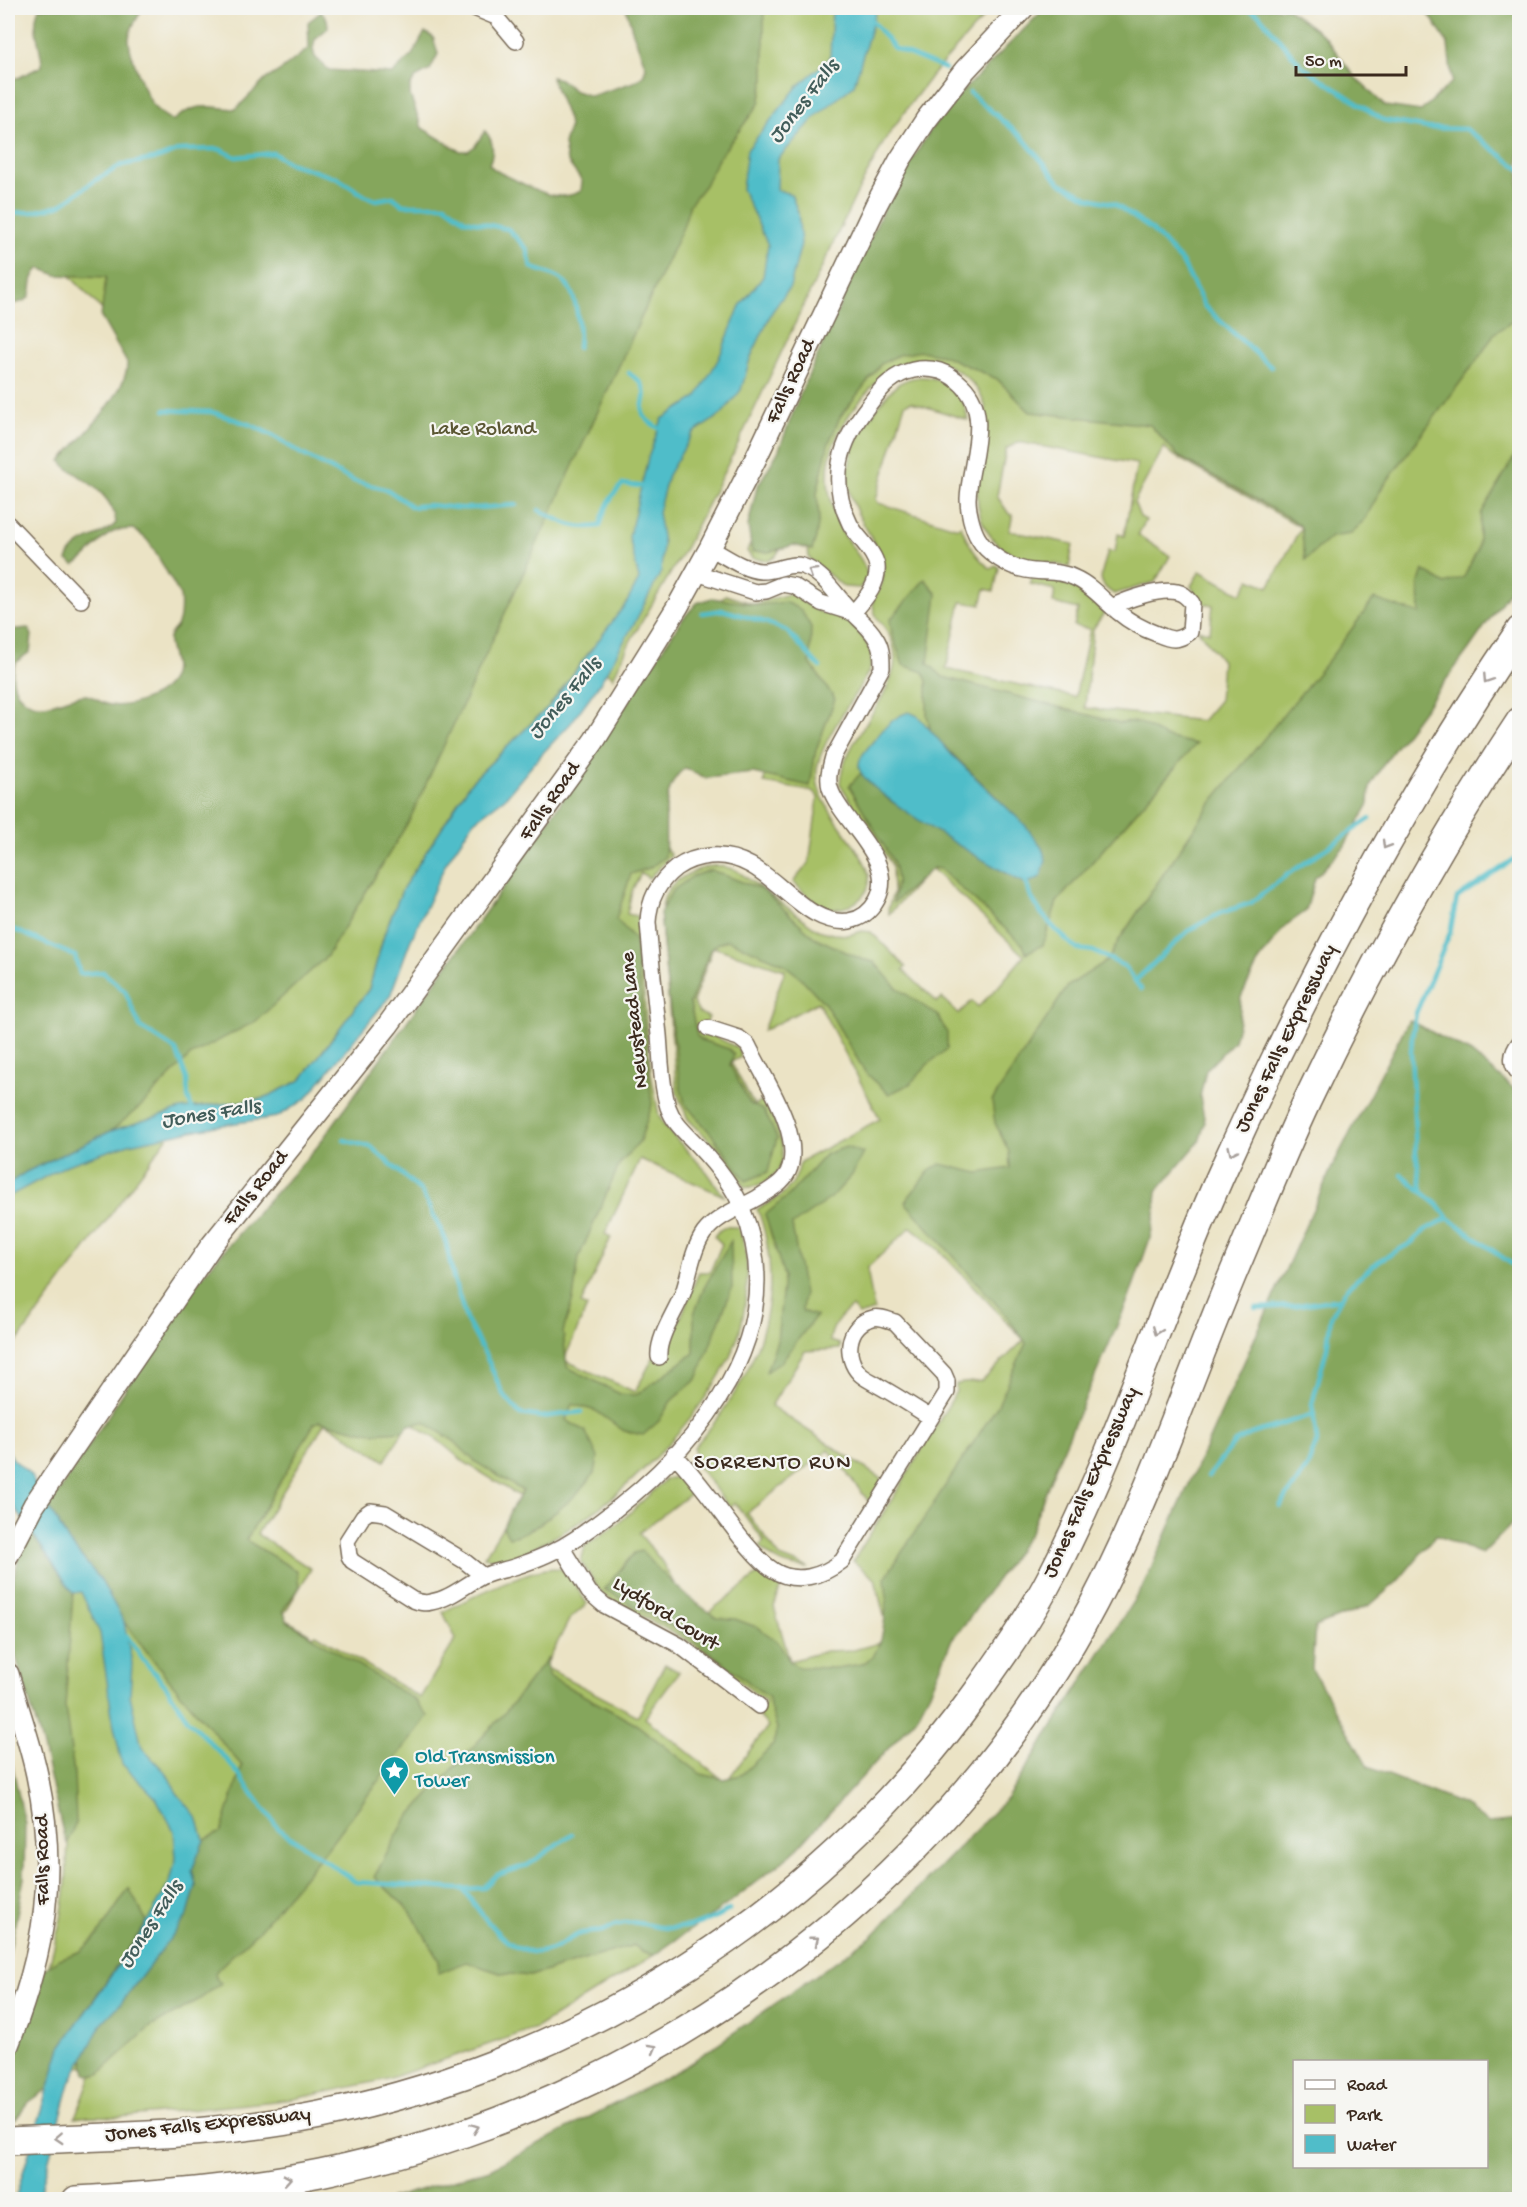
<svg xmlns="http://www.w3.org/2000/svg" width="1527" height="2207" font-family="'Gochi Hand',sans-serif">
<style>
.green{fill:#a7c066;stroke:#717542;stroke-width:1.5}
.forest{fill:#85a65b;stroke:#60683c;stroke-width:1.5;fill-rule:evenodd}
.water{fill:#50bdc9;stroke:#467474;stroke-width:1.5}
.lines{fill:none;stroke-linecap:round;stroke-linejoin:round}
.stream{stroke:#50bdc9;stroke-width:4.5}
.street-casing{stroke:#796b58;stroke-width:18}
.secondary-casing{stroke:#796b58;stroke-width:24}
.highway-casing{stroke:#796b58;stroke-width:30}
.street{stroke:#fff;stroke-width:15}
.secondary{stroke:#fff;stroke-width:21}
.highway{stroke:#fff;stroke-width:27}
.oneway{stroke:#a79f9a}
.labels{text-anchor:middle;dominant-baseline:central;stroke-width:4.5;stroke-linejoin:round;paint-order:stroke}
.street-label{font-size:21px;fill:#3b2a1e;stroke:#f6f6f2}
.park-label{font-size:21px;fill:#5b5734;stroke:#f6f6f2}
.culture-label{font-size:21px;fill:#0d838f;stroke:#f6f6f2;text-anchor:start}
.water-label{font-size:22px;font-style:italic;fill:#425d5a;stroke:#f6f6f2}
.neighbourhood-label{font-size:22px;letter-spacing:1.5px;fill:#3b2a1e;stroke:#f6f6f2}
</style>
<rect width="100%" height="100%" fill="#f6f6f2"/>
<filter id="ink" filterUnits="userSpaceOnUse"><feTurbulence type="fractalNoise" baseFrequency=".0167" numOctaves="2"/><feDisplacementMap in="SourceGraphic" scale="12" xChannelSelector="R" yChannelSelector="G"/><feConvolveMatrix kernelMatrix="1 2 1 2 8 2 1 2 1" color-interpolation-filters="sRGB"/></filter>
<filter id="wash" filterUnits="userSpaceOnUse"><feTurbulence type="fractalNoise" baseFrequency=".008" numOctaves="4" result="noise"/><feDisplacementMap in="SourceGraphic" scale="24" xChannelSelector="R" yChannelSelector="G"/><feGaussianBlur stdDeviation="1.35" result="paint"/><feColorMatrix in="noise" values="0 0 0 0 0 0 0 0 0 0 0 0 0 0 0 0 0 1.4 0 .05"/><feComposite in="paint" operator="in"/></filter>
<g filter="url(#wash)">
<rect width="100%" height="100%" fill="#ebe3c5"/>
<path class="green" d="M662,8h330l-59,66 -25,33 -23,33 -29,55 -121,255 -49,97 -55,93 -18,38 -23,-27 -40,54 -79,77 -68,106 -18,44 -16,57 -68,91 -39,19 -73,9 -181,246v-251l389,-482 -383,-404 587,59z
M916,202l603,114v200l-345,590 -283,573 -420,284 29,10 30,3 104,-31 8,7 12,3 -118,73 -148,51 -94,20 -174,18 -30,-1 -15,2 16,-42 8,-2 11,-11 -17,3 -73,4 35,-108 -6,4 12,-47 5,-34 2,-43 -37,-297 669,-911 25,-39 29,9 38,-11c8,6 17,15 26,18 8,4 18,4 26,8 12,7 21,19 26,31 2,5 2,13 0,18 -2,7 -8,13 -11,20 -13,21 -35,52 -41,76 -10,35 37,73 49,104 9,23 -11,40 -33,41 -16,0 -30,-17 -41,-27l16,-19 9,-65 -3,-6 -51,-9 1,-11 -95,-8 -12,72 13,20 -22,22 -8,-5 -9,18 -5,23 10,2 14,158 8,42 7,12 41,44 17,24 -84,-37 -35,75 6,3 -30,67 6,3 -23,53 71,32 18,-34 17,-3v-10l29,-73h11l12,-28 -8,-8c8,-9 12,-11 24,-8 17,34 8,96 -8,129 -37,72 -124,160 -198,191 -7,4 -17,10 -25,11 -7,1 -16,-1 -23,-2l37,-60 -57,-35 -25,-21 -30,-19 -24,39 -60,-39 -68,112 54,35 -29,48 31,19 3,-2 104,64 36,-59 -13,-27c22,-11 100,-53 120,-42 8,4 18,26 24,34l-18,16 -24,47 93,49 27,-52 14,8 -34,46 81,64 42,-56 -11,-12 9,-12 -74,-59 -89,-48 -22,-33 4,-16 34,-23 47,-44 15,-3 14,14 -56,43 23,29 15,27 24,29 59,-45 13,9 9,1 -8,24 16,54 36,-10 28,-1 36,-10 -15,-61 -22,-18 46,-73 52,-87 5,-10v-7l26,-3 42,-41 -85,-90 -28,-23 -44,41 7,42 -15,5 -7,-8c-12,9 -21,19 -22,34l10,3v5l-35,2 -34,55 112,74 -14,22 -40,-52 -82,63 33,44 29,11c-22,-1 -35,-6 -49,-22l4,-5 -29,-38 -6,4 -34,-44 -1,-16c50,-56 87,-125 73,-202 -2,-12 -4,-24 -10,-36 22,-10 40,-22 43,-47l80,-43 -62,-117 -55,29 22,-61 -72,-23 -20,55 6,11 10,4 -6,14 35,17 3,9 -10,5 23,43 10,-4c12,21 33,63 3,80 -7,4 -15,7 -22,6l-24,-35 -33,-33 -11,-26 -16,-171c0,-11 1,-23 7,-32 9,-13 39,-27 54,-24 5,1 9,3 14,4l82,60 15,4 16,1 13,-4 9,1 35,35 -3,3 34,32 5,-4 16,16 14,-13 6,6 20,-20 26,-31 -93,-88 -42,46 -1,-5 5,-16 -1,-28 -52,-81c2,-43 55,-86 55,-126 0,-9 -4,-22 -10,-30 -3,-5 -9,-9 -10,-15 -2,-4 -2,-9 -2,-14 29,-35 -10,-65 -21,-99 -6,-17 -4,-37 2,-54 5,-14 34,-56 46,-63 23,-13 50,-4 63,19 3,5 3,12 5,18l-57,-18 -6,2 -29,95 2,4 80,25 3,-2c7,17 15,32 30,43l5,-4 3,3 -5,23 -9,-2 -4,16 -20,-3 -15,67 129,28 15,-68 -16,-3 4,-17 -25,-6 2,-13 -25,-6 1,-6c37,5 48,5 73,35l-11,16 -8,79 117,13 17,-20 3,-40 -24,-31 12,2 3,-27 -12,-2 -10,-17 9,-15 41,23 9,-15 19,8 32,-60 -130,-73 -7,-7 -30,55 6,15 6,3 -8,15 32,21 -15,26 -41,12c-21,-12 -11,-22 -6,-43l7,1 3,-18 6,2 13,-72 -119,-22 -12,7 -9,47 12,18 4,1 -4,16 64,13 -4,23c-16,-5 -27,-3 -40,-6 -17,-4 -35,-17 -43,-32 -18,-30 -3,-69 -1,-102 0,-7 2,-16 0,-22 -7,-19 -19,-31 -36,-39 -38,-17 -62,2 -85,30 -14,17 -23,29 -31,50 -11,30 -3,65 13,92 9,15 17,20 22,38l-8,12 -16,-1 -35,-29 -1,-11 -20,-11 -13,21 -7,4 -16,-3 -5,-7z"/>
<path class="forest" d="M39,8h103c-3,10 -12,18 -13,30 -1,14 18,61 27,71 5,5 11,8 16,12 26,-20 33,-14 64,-12l30,-30 15,-9 28,-22 -1,-26 13,-10 6,7 1,9 -13,11 -2,10 2,8 14,13 63,4 20,-19 13,-23 8,5 5,17 -8,16 -15,8 -5,8v9l12,33 38,23h8l7,-5 10,-15c9,10 9,22 4,33 7,9 15,10 24,15 22,10 44,25 68,12l1,-10 -15,-20 -3,-17 5,-16 -1,-9 -17,-42 9,2 15,12 16,5 43,-14 9,-6 3,-9 -13,-34 -7,-25h138v72l-5,24 -41,55 -13,26 -15,19 -7,23 -274,594 -82,135 -71,65 -65,34 -49,50 -31,26 -85,41 -18,12v-554l20,-2 4,7 -2,17c-12,8 -19,12 -17,28 2,10 4,13 11,19 17,16 43,-4 62,-4 8,1 13,7 20,9 18,6 52,-6 63,-21 13,-18 -5,-36 1,-48 2,-4 7,-7 8,-11 3,-6 3,-22 2,-28 -2,-5 -28,-50 -32,-55 -4,-5 -10,-8 -15,-12 -6,1 -15,0 -20,3 -16,7 -23,26 -39,33l-7,-5c8,-23 36,-21 49,-37 -1,-23 -23,-38 -41,-50 -6,-4 -10,-5 -14,-12 19,-23 67,-68 66,-98l-26,-46 5,-40 -50,-2 -16,-7c-19,17 5,34 -32,36v-229l1,2 9,1 24,-12c0,-20 -12,-38 -3,-58z
M1045,8h242l38,29 30,40 30,29 36,5 31,-29 -4,-38 -17,-27 -9,-9h97v308l-25,18 -12,19 -100,135 -17,31 -14,15 -20,3 -26,23 -4,-33 -8,-7 -115,-64 -28,-31 -120,-13 -33,-33 -54,-24 -22,-4 -23,4 -17,9 -41,53 -12,28 -11,48 2,25 -3,19 -4,13 -18,-5 -25,7h-17l-4,-26 9,-39 21,-35 23,-60 85,-188 48,-80 20,-24z
M1519,418v159l-50,72 -85,114 -14,23 -1,18 -25,43 -29,31 -9,33 -21,15 -26,35 -18,36 -2,24 -5,20 -28,29 -6,27 5,26 -6,19 -42,49 -2,25 -5,22 -21,60 -76,175 -23,60 -62,87 -16,19 -20,49 -16,30 -124,136 -67,52 -71,49 -12,-3 -8,-7 -104,31 -30,-3 -33,-11 -29,11 1,-13 -28,-48 -37,-35 31,-56 103,-112 40,-52 -2,8 4,12 87,48 64,49 22,5 18,-4 32,-30 4,-17 -7,-21 -1,-9 -78,-60 -87,-49 30,-36 8,-2 17,19 28,26 30,22 18,1 24,9 20,15 12,20 7,4 38,1 26,-4 11,-7 8,-17 3,-16 3,-24 -2,-22 113,-173 28,-62 -20,-28 -101,-113 23,-30 12,-8 38,9 32,-5 -1,-16 -14,-29 -3,-22 76,-115 40,-26 11,-20 92,-137 120,-146 43,-58 46,15 -1,-32 4,-12 22,14 19,-7 14,-29 3,-34 35,-60z
M925,579l12,15 -9,69 15,14 176,46 20,-1 26,15 31,7 -139,158 -14,43 -17,8 -3,-8 -83,-76 -7,-1 -40,35 4,-23 -3,-17 -45,-77 12,-13 28,27 116,73 21,11 -26,-83 -69,-68 -4,-18v-34l-4,-9 -20,-7 -11,-31 -2,-14z
M712,598l47,7 27,-3 15,8 10,17 -1,36 25,36 -19,51 -6,36 -57,-13 -47,5 -21,-10c-27,20 -17,60 -20,89l-16,11 -18,6 -15,45 19,20 17,166 -12,36 -20,22 -41,94 -6,42 -10,33 4,35 53,27 16,1 58,-42v-39l10,-26 27,-47 1,47 -35,91 -26,22 -12,20 -16,14 -19,-4 -28,-20 -24,-7 -6,16 19,11 13,26c-1,4 -1,10 -3,14 -11,21 -62,64 -86,66l-6,-10 8,-18 12,-18 -49,-30 -20,-20 -30,-19 -15,3 -6,6 -32,2 -52,-12 -5,3 -68,116 51,31 2,16 -16,23 4,11 128,79 13,16 -105,138 -64,76 -40,38 -4,5 1,6 5,4 -21,16 -51,29 -50,46 -8,2 -5,-2 -3,-16 19,-35 20,-21 66,-87 8,-29 -4,-16 12,-30 17,-8 21,-66 -73,-86 -45,-58 -24,-43 -31,-37 -20,-35 141,-217 57,-66 70,-77 205,-286 159,-240 16,-18z
M711,870l52,20 51,47 47,22 13,3 22,25 42,29 9,17v16l-20,16 -17,19 -21,10 -24,-22 -40,-68 -25,-27 -18,-14 -54,-23 -11,4 -7,6 -20,53 7,33 4,4 28,9 5,6 -4,10 20,39 14,6 13,28 -9,34 -22,9 -34,-46 -27,-31 -5,-19 -12,-91 -8,-81 12,-22 21,-15z
M1409,1020l62,33 48,40v424l-37,37 -46,-19 -38,46 -28,24 -55,22 -3,42 56,98 96,38 24,18 31,-3v379h-1130l101,-30 193,-101 189,-132 135,-138 136,-212 189,-419zM1294,2062h192v104h-192z
M846,1147l17,6 -11,22 -21,23 -39,27 12,69 -2,17 14,5 -35,46 -15,10 11,-31 7,-65 -19,-61 24,-20 37,-41z
M29,1532l3,2 41,59 -8,114 9,66 2,49 -9,21 -3,-6 -22,-94 -33,-109 -1,-34 13,-51z
M8,1746l17,78 -1,54 -16,82z
M129,1888l18,34 -86,125 -12,41 -20,14 -14,18 -7,1v-53l37,-99 12,-9 24,-9 16,-15z"/>
<path class="water" d="M832,8h45l-23,77 -39,32 -37,42 -1,31 14,4 7,18 3,32 -11,43 -18,25 -22,47 -9,31 -20,25 -28,18 -25,42 -10,37 5,31 -2,29 -26,50 -35,61 -29,40 -31,33 -34,41 -32,24 -28,42 -36,79 -20,54 -84,103 -29,18 -61,9 -87,18 -62,21 -59,32v-13l18,-12 85,-41 70,-22 81,-10 39,-19 68,-91 16,-57 18,-44 68,-106 79,-77 77,-103 12,-23 -10,-42 19,-79 14,-39 34,-21 23,-40 21,-52 23,-29 5,-32 -26,-56 5,-39 50,-63 33,-29z
M909,712l9,4 34,39 73,70 17,23 4,12 -5,17 -15,7c-25,-13 -166,-93 -167,-117 -1,-10 10,-20 15,-27 10,-12 20,-24 35,-28z
M8,1450l5,9 16,14 40,69 31,37 24,43 8,41 -2,32 12,53 25,26 10,19 20,24 7,23 -12,30 4,16 -8,29 -66,87 -20,21 -32,60 -32,117 -23,-1 46,-152 79,-113 30,-52 6,-24 -2,-27 -18,-33 -34,-34 -9,-42 -13,-89 -19,-41 -8,1 -65,-95z"/>
<g class="lines">
<path class="stream" d="M1247,8l12,7 43,51 81,54 45,8 38,1 54,40
M868,16l26,32 51,21
M970,93l53,45 36,44 30,16 26,6 37,26 30,32 23,45 66,60
M8,213l25,-1 28,-7 33,-24 28,-16 37,-7 21,-8 39,-1 17,8 37,-4 16,10 48,15 28,18 11,4 17,-3 10,8h42l20,15 43,9 19,20 4,18c9,4 23,7 31,13 16,11 18,50 16,68
M629,373c3,3 9,6 12,10 13,20 -17,28 23,48
M165,410l47,2 39,13 21,10 30,19 52,27 34,9 24,17c18,-4 29,0 47,1 19,1 38,-2 57,-3
M539,510c23,12 35,20 61,16 4,-17 10,-30 23,-42l24,3
M702,613l21,-3 42,12 22,9 33,36
M1025,878l6,19 10,16 15,17 21,19 16,2 31,15 17,23
M8,927l67,29 5,18 23,-2 22,19 15,36 36,23 11,29 1,18 5,15
M1135,981l53,-50 32,-18 31,-10 37,-29 82,-55
M344,1140l27,7 50,44 24,47 8,38 13,43 20,37 17,38 17,20 22,3 39,-5
M1402,1175l36,30 10,13 72,52
M1422,1191l-6,-38 -5,-101 1,-14 4,-25 34,-80 7,-35 63,-43
M1255,1308l37,-2 48,-7
M1208,1476l27,-34 16,-8 63,-20
M1280,1506l27,-38 10,-27 -5,-37 15,-56 4,-32 16,-28 33,-28 31,-17 14,-13 23,-12
M121,1635l6,1 17,25 21,24 23,35 42,43 49,66 77,53 103,7 24,-1 14,-13 31,-10 44,-31
M463,1889c17,22 39,60 70,63 18,2 31,-11 46,-18 7,-2 16,-2 23,-3 6,-2 11,-6 17,-7 17,-4 25,1 40,3 24,4 50,-5 70,-17"/>
</g>
</g>
<g filter="url(#ink)">
<g class="lines">
<defs>
<path id="street" d="M474,8l22,9 20,24
M8,524l73,76
M697,573l58,19 11,-1 17,-7 11,2 27,17 32,10
M853,613c11,-13 26,-28 24,-47 -3,-16 -20,-28 -27,-42 -22,-44 -10,-82 18,-118 6,-8 13,-18 21,-24 14,-12 33,-16 51,-11 9,3 16,8 22,14 31,30 7,78 6,114 0,11 4,29 10,39 9,16 31,29 48,32 17,3 34,0 49,8 16,7 29,23 43,34 12,10 25,17 39,22 14,6 20,8 33,-2l2,-29c-4,-5 -9,-10 -15,-11 -17,-4 -50,7 -65,15
M1520,1042c-9,11 -11,22 0,32
M659,1357c-2,-19 17,-46 24,-64 7,-20 9,-43 21,-60 13,-17 35,-25 53,-35 11,-7 25,-14 31,-26 17,-36 -25,-95 -40,-127l-9,-7 -31,-10
M674,1454c25,26 45,56 67,84 10,11 19,24 32,32 23,15 50,6 69,-9l105,-169v-11l-3,-7 -49,-52c-7,-2 -15,-6 -22,-4 -26,6 -30,39 -13,56 5,5 13,8 19,12 18,10 35,21 52,32
M562,1548l27,44 15,13 75,40 80,61
M483,1576l-20,-16 -78,-47 -15,-2 -7,5 -16,25 2,15 3,5 61,39c6,2 11,4 18,2 19,-3 35,-18 52,-26 10,-4 21,-6 31,-9 22,-7 42,-15 61,-28 105,-71 224,-194 167,-331 -9,-23 -27,-44 -44,-62 -12,-13 -24,-22 -30,-39 -7,-23 -7,-48 -9,-72 -4,-37 -8,-75 -11,-113 1,-22 10,-40 28,-54 10,-7 22,-11 34,-12 59,-6 88,72 139,65 12,-2 22,-10 28,-21 21,-40 -35,-76 -47,-112 -3,-10 0,-20 3,-31l49,-89c0,-12 0,-21 -7,-31 -6,-10 -14,-16 -22,-24 -16,-15 -28,-40 -51,-47 -14,-4 -26,6 -41,5 -17,-1 -36,-15 -51,-23"/>
<path id="secondary" d="M8,1555l26,-50 177,-259 177,-221 206,-284 84,-135 32,-58 45,-88 121,-255 24,-45 26,-40 39,-50 58,-62
M8,1674c9,33 22,67 29,101 21,99 8,177 -29,270"/>
<path id="highway" d="M8,2141c103,-5 210,-5 312,-26 264,-55 500,-203 657,-423 27,-38 54,-76 75,-117 68,-131 111,-273 172,-407 84,-186 180,-368 296,-538
M76,2200c82,-5 163,-11 244,-27 324,-67 619,-276 774,-570 57,-108 95,-226 143,-339 23,-54 45,-110 70,-163 62,-131 133,-259 213,-380"/>
</defs>
<use href="#street" class="street-casing"/>
<use href="#secondary" class="secondary-casing"/>
<use href="#highway" class="highway-casing"/>
<use href="#street" class="street"/>
<use href="#secondary" class="secondary"/>
<use href="#highway" class="highway"/>
</g>
<defs><path id="oneway-chevron" d="M-2-3.5L2.5 0L-2 3.5" fill="none" stroke-width="1.6" stroke-linecap="round" stroke-linejoin="round" transform="scale(1.5)"/></defs>
<g class="oneway">
<use href="#oneway-chevron" transform="translate(812 572) rotate(-148)"/>
<use href="#oneway-chevron" transform="translate(1487 679) rotate(123)"/>
<use href="#oneway-chevron" transform="translate(1386 845) rotate(121)"/>
<use href="#oneway-chevron" transform="translate(1232 1151) rotate(115)"/>
<use href="#oneway-chevron" transform="translate(1157 1331) rotate(111)"/>
<use href="#oneway-chevron" transform="translate(815 1940) rotate(-38)"/>
<use href="#oneway-chevron" transform="translate(653 2048) rotate(-29)"/>
<use href="#oneway-chevron" transform="translate(475 2128) rotate(-20)"/>
<use href="#oneway-chevron" transform="translate(59 2138) rotate(177)"/>
<use href="#oneway-chevron" transform="translate(287 2179) rotate(-10)"/>
</g>
</g>
<defs>
<symbol id="sight-pin" viewBox="-11 -11 22 30"><path d="M0 17L-7.5 6A9.5 9.5 0 1 1 7.5 6Z" fill="#0f9aa8" stroke="#f6f6f2"/><path d="M0-6L1.8-2.2L6-1.7L2.9 1.2L3.7 5.4L0 3.3L-3.7 5.4L-2.9 1.2L-6-1.7L-1.8-2.2Z" fill="#fff"/></symbol>
</defs>
<g fill-rule="evenodd">
<use href="#sight-pin" x="378" y="1754" width="33" height="45"/>
</g>
<g class="labels">
<g class="street-label">
<text transform="translate(792 382) rotate(-65)">Falls Road</text>
<text transform="translate(551 802) rotate(-55)">Falls Road</text>
<text transform="translate(636 1020) rotate(-96)">Newstead Lane</text>
<text transform="translate(1287 1039) rotate(-64)">Jones Falls Expressway</text>
<text transform="translate(257 1189) rotate(-51)">Falls Road</text>
<text transform="translate(1092 1483) rotate(-66)">Jones Falls Expressway</text>
<text transform="translate(665 1615) rotate(32)">Lydford Court</text>
<text transform="translate(44 1860) rotate(-91)">Falls Road</text>
<text transform="translate(208 2126) rotate(-6)">Jones Falls Expressway</text>
</g>
<g class="park-label">
<text x="483" y="430">Lake Roland</text>
</g>
<g class="culture-label">
<text x="415" y="1758">Old Transmission<tspan x="415" dy="24">Tower</tspan></text>
</g>
<g class="water-label">
<text transform="translate(805 102) rotate(-52)">Jones Falls</text>
<text transform="translate(566 699) rotate(-50)">Jones Falls</text>
<text transform="translate(211 1115) rotate(-9)">Jones Falls</text>
<text transform="translate(152 1925) rotate(-57)">Jones Falls</text>
</g>
<g class="neighbourhood-label">
<text x="773" y="1464">SORRENTO RUN</text>
</g>
</g>
<rect width="1527" height="2207" fill="none" stroke="#f6f6f2" stroke-width="30"/>
<rect x="1293" y="2060" width="195" height="108" fill="#f6f6f2" stroke="#aba49d" stroke-width="1.5"/>
<rect x="1305" y="2080" width="30" height="9" fill="#ffffff" stroke="#aba49d" stroke-width="1.5"/>
<text x="1347" y="2090" font-size="18" fill="#3b2a1e">Road</text>
<rect x="1305" y="2105" width="30" height="18" fill="#a7c066" stroke="#aba49d" stroke-width="1.5"/>
<text x="1347" y="2120" font-size="18" fill="#3b2a1e">Park</text>
<rect x="1305" y="2135" width="30" height="18" fill="#50bdc9" stroke="#aba49d" stroke-width="1.5"/>
<text x="1347" y="2150" font-size="18" fill="#3b2a1e">Water</text>
<path d="M1296 66v9h110v-9" fill="none" stroke="#3b2a1e" stroke-width="3"/>
<text x="1305" y="66" font-size="18" fill="#3b2a1e" stroke="#f6f6f2" stroke-width="4.5" paint-order="stroke">50 m</text>
</svg>
